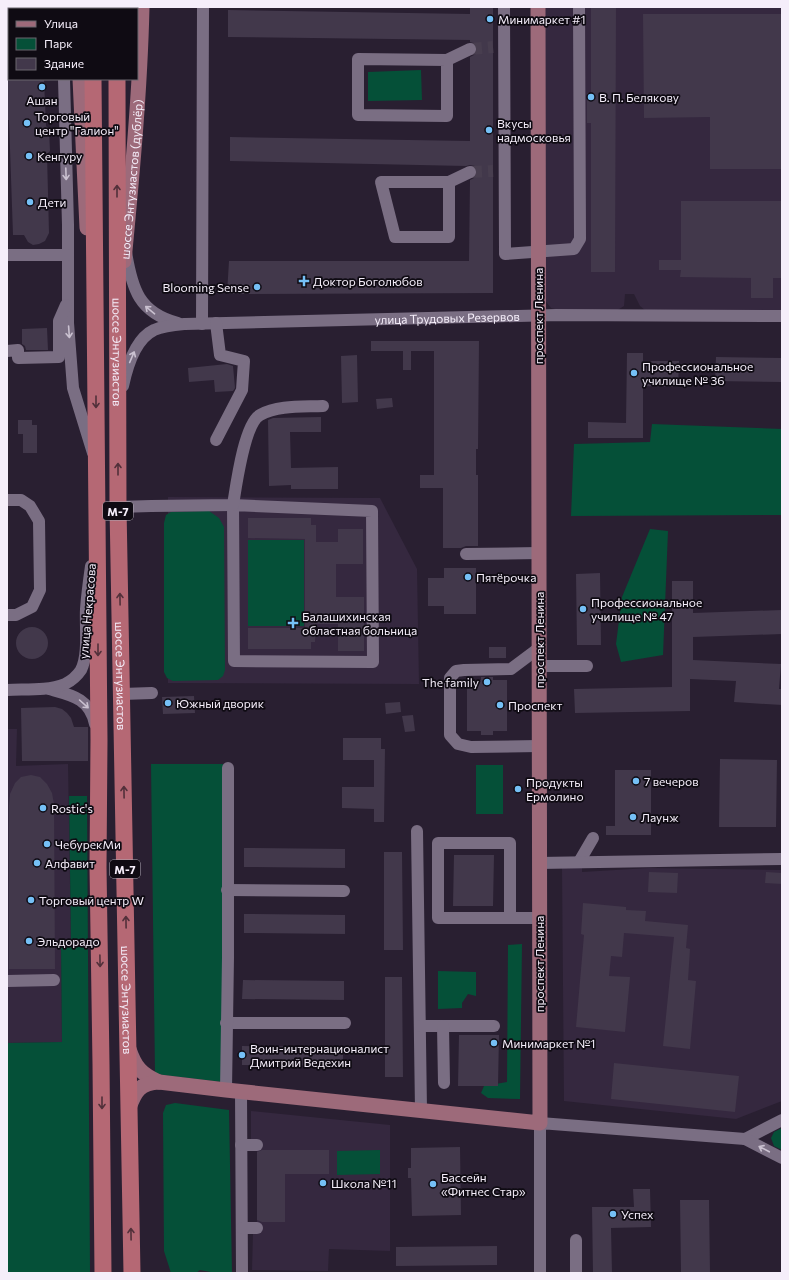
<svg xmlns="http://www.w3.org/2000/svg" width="789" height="1280" font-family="Commissioner,sans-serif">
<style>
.built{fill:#35283f}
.green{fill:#055038}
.building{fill:#42384b}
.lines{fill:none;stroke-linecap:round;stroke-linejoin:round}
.minor-tunnel{stroke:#483e4f;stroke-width:12;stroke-dasharray:12 6;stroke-linecap:butt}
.minor{stroke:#7a6e83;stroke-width:12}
.major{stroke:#9d6a7a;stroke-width:15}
.highway{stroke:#b56874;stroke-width:17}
.oneway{stroke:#cac1d0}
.oneway2{stroke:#51303a}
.poi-dot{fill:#75c0f6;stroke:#0f0b13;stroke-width:1.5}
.labels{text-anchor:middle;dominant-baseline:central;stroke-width:3.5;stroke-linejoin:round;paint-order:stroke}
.shield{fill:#0f0b13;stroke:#b0aab5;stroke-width:1}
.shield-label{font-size:11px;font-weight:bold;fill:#f5eefa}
.poi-label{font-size:12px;fill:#f5eefa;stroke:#0f0b13;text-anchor:start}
.street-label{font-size:12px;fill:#f5eefa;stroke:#0f0b13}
</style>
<rect width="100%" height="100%" fill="#291f31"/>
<path class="built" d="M542,7h240v303l-136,1 -6,-5 -6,-12h-9l-1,12 -8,5h-53l-12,-3 -7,-9z
M168,497l212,1 37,71 2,115 -251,-1z
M7,729h10l-1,37 52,-2 3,181h-10l1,97 -55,1z
M582,867v5l67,-4 133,2v231l-46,18 -172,-18 -2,-233z
M251,1111l139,14v126l-61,-2 -1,22 -76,-1 1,-38h4v-91h-6z"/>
<path class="green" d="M421,70l1,30 -54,1v-29z
M652,424l130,5v86l-211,1 3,-72 76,-2z
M209,511l10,7 5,9 1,143 -2,6 -5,4 -45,1 -6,-3 -3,-6v-149l2,-8 5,-3z
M650,529l18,2 -5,124 -42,7 -5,-18 6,-47z
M248,540h56v86h-56z
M151,764h72l-1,318 -67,-8z
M476,765h27v49h-27z
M69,796h18l3,477h-83v-230l55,-1 -1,-97 10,-1z
M522,944l-2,155 -32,-1 -7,-5 3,-7 23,-4 1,-137z
M438,971l38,1v24l-8,-2 -6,9v5l-24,1z
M175,1103l54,7 3,163h-16l-16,-3 -4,3h-25l-7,-22 -1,-138 3,-8z
M782,1128v22l-8,-4 -3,-8 3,-6z
M380,1150v24l-43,1v-24z"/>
<path class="building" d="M470,7h23v286l-266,1 2,-33h240l1,-81 6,-3 1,-5 -2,-6 -5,-1 -4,1 -236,-5v-24l240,4v-84l6,-3 1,-5v-4l-3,-2 -4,-1v-2l-242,-3v-27l242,4z
M591,7h25l-1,265h-24v-149h-4v-30h4z
M643,14h139v155h-72v-52l-66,1z
M7,79h37l2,47 3,3 1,22 -3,3 2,79 -4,8 -6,3 -6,1 -5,-3 -4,-7h-11l-4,-115h-2z
M681,201h101v77h-9v20h-22v-20l-71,-1 1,-7h-22v-10h22z
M47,328l1,22h-22l-1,-4 -3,-2v-15z
M371,341h108l-1,108h-2v26h2v71h-12l-5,2h-18v-60h-23v-13h14v-124h-23v19h-8v-19h-32z
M627,353h16v8h36l-1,26 -35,-1v52h-55v-16l38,1z
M357,355l1,47 -16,1 -1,-47z
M716,357l66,1v24l-67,-1z
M227,364l6,2 2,22 -2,3 -18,1 -1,-12 -25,2 -1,-14z
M392,398l1,9 -16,2 -1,-10z
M321,417v15h-31l1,36 47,-1v22h-47v-4l-22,1 -1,-66 5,-2z
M18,420h14v5h5v28h-14v-19h-5z
M248,518h63v7h5v17h22v-13h25v35h-27v33h28v54h-26v-27h-22l-1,18h-4v7h-63v-21h57v-89l-57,-1z
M444,568h32v46h-32v-8h-16v-28h16z
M600,573l1,72h-24l-1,-71z
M672,581h21v32l89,-3v24l-89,3v23l88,4 -2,25h3v16l-48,-3 2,-21 -46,-2v32l-115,2 -1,-24 98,-2z
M16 643a16 16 0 1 1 32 0a16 16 0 1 1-32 0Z
M489,647h17v11h-17z
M481,677h12v3h14v51h-14v4h-12v-4h-14v-51h14z
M194,696l1,17 -32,1 -1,-17z
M400,702l1,10 -15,2 -1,-11z
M55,707l7,2 5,4 4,5 3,9h14v34h-66l-1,-53z
M413,715l2,16 -10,1 -3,-16z
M343,738h38v11h4l-1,73h-10v-13l-32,-1v-21h32v-27h-31z
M720,759l57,1 -1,67h-57z
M615,770h36v65h-45v-9h9z
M31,775l9,2 7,7 5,9 2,11 1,165h-46v-164l1,-11 5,-11 6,-6z
M244,848l101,1v19l-101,-1z
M384,852h18l1,98h-19z
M454,855h40l-1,51h-40z
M649,872l29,1 -1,20 -29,-1z
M766,872l16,1v11l-17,-1z
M583,903l43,4v3l20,1 -1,10 43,4 -2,23 4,1 -2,31 8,1 -6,68 -27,-3 11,-109 -50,-4 -2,24 -11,-1 -2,20 21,1 -5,55 -49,-5 8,-92 -3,-1z
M244,914l101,1v19l-101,-1z
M385,977h17l1,100h-18z
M243,980l101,1v19l-102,-1z
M459,1035h40l-1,51h-40z
M242,1046l101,1v19l-101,-1z
M614,1063l125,13 -4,36 -124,-13z
M460,1147l1,68 -49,1 -1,-38h-3v-10h3v-20z
M262,1150h67v24h-44v48h-23l-5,-2v-68z
M633,1189h17l1,38 -40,1 1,45h-19l-1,-66h42z
M680,1200h29l1,73h-29z
M497,1246v19l-101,1v-19z"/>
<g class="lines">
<path class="minor-tunnel" d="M470,49l23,-2
M470,172l23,-1"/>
<g class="minor">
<path d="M62,7v2"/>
<path d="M504,7l1,247 69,-5 6,-10 -1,-232"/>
<path d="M447,60v56l-89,-1v-56l89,1 23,-11"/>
<path d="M64,79l4,146v98l5,65 20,65"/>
<path d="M449,182v55h-54l-14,-55h68l21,-10"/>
<path d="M126,252c6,37 13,61 52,71"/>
<path d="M7,255h61"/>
<path d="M202,324l1,-317"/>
<path d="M7,351l11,-1v8l41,-1v-36l7,-16"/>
<path id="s1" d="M123,386c4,-19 12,-47 31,-56 10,-4 21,-5 31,-6l371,-9 226,1"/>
<path d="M216,440l26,-50 2,-29 -24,-6 -4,-32"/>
<path d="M7,500h14l9,6 9,15 1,69 -8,17 -16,8h-9"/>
<path d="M233,505l139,6 1,151 -139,-1z"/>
<path d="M118,507l33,-1 82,-1c3,-18 11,-81 27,-90 18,-10 43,-8 63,-9"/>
<path d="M466,554l73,-1"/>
<path d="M539,648l-28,21 -47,1 -8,1 -6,7v57l8,9 13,3 68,-1"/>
<path d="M539,666h48"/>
<path d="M49,689c22,6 41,9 46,35"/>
<path d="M7,690c19,-1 40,1 58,-6 6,-3 12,-8 16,-14 8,-16 4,-44 5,-61 1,-14 3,-29 5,-43"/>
<path d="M122,694l30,-1"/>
<path d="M417,831l4,279"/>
<path d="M579,862l14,-24"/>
<path d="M539,863l243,-4"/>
<path d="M227,890l117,1"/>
<path d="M510,918v-75h-72v75h101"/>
<path d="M7,981l47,-1"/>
<path d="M226,1023h119"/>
<path d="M420,1026h74"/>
<path d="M443,1026l1,57"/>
<path d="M226,1090l2,-133v-189"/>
<path d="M241,1092l1,181"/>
<path d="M745,1139l37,-19"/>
<path d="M241,1145h16"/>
<path d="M242,1228h15"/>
<path d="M540,1273v-150l205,16 37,19"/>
<path d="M576,1273v-33"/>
</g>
<g class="major">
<path d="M76,7v2"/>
<path d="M80,79l7,149"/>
<path id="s2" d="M124,261c8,-84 16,-169 18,-254"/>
<path d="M129,1049c6,18 12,25 30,33"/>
<path d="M129,1108c6,-17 11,-25 30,-26l67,8 314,33 -2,-1116"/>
</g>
<g class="highway">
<path d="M92,7v2"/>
<path d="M117,7v2"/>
<path d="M93,79l6,661 -1,127 3,197 2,209"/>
<path id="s3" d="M117,79l1,428 14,766"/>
</g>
</g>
<defs><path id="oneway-shaft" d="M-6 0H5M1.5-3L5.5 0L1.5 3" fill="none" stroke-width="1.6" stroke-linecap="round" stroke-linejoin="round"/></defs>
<g class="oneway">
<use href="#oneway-shaft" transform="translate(66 174) rotate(88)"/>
<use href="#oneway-shaft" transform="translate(150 310) rotate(-140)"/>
<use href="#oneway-shaft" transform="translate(69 332) rotate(86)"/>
<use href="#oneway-shaft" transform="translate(132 357) rotate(-67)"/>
<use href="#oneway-shaft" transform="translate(84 704) rotate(42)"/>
<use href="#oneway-shaft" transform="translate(764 1149) rotate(-152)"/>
</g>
<g class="oneway2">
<use href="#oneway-shaft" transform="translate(117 191) rotate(-90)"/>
<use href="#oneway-shaft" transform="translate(96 402) rotate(90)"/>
<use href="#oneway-shaft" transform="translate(118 469) rotate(-90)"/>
<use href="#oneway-shaft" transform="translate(120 599) rotate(-91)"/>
<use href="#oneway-shaft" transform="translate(98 650) rotate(90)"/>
<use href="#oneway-shaft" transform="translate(124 792) rotate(-91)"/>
<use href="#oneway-shaft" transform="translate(126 922) rotate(-91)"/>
<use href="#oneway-shaft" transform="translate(100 961) rotate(89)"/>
<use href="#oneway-shaft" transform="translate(102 1103) rotate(90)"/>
<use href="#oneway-shaft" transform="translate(131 1234) rotate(-91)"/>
</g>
<g class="poi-dot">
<circle cx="490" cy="19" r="4"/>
<circle cx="42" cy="87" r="4"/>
<circle cx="591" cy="97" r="4"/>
<circle cx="27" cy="123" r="4"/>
<circle cx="489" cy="130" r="4"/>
<circle cx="29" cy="156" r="4"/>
<circle cx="30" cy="202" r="4"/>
<path d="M302 275h4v4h4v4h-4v4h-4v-4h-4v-4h4z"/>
<circle cx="257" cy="287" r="4"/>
<circle cx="634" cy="373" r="4"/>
<circle cx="468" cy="577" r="4"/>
<circle cx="583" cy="609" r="4"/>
<path d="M291 617h4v4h4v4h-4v4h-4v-4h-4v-4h4z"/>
<circle cx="487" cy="682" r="4"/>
<circle cx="168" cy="703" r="4"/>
<circle cx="500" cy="705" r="4"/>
<circle cx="636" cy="781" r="4"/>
<circle cx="518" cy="789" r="4"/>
<circle cx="43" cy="808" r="4"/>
<circle cx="633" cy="817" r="4"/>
<circle cx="47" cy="844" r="4"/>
<circle cx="37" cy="863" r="4"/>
<circle cx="31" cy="900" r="4"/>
<circle cx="29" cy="941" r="4"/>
<circle cx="494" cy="1043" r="4"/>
<circle cx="242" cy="1055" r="4"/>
<circle cx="323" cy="1183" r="4"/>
<circle cx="433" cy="1184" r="4"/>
<circle cx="613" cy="1214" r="4"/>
</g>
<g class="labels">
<g class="shield">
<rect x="103" y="502" width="30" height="18" rx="3"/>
<rect x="110" y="860" width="30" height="18" rx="3"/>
</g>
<g class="shield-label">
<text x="118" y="511">М-7</text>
<text x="125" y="869">М-7</text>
</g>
<g class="poi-label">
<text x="498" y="19">Минимаркет #1</text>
<text x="599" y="97">В. П. Белякову</text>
<text x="42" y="100" text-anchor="middle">Ашан</text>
<text x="35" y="116">Торговый<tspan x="35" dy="14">центр "Галион"</tspan></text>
<text x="497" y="123">Вкусы<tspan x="497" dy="14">надмосковья</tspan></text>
<text x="37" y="156">Кенгуру</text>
<text x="38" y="202">Дети</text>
<text x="313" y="281">Доктор Боголюбов</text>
<text x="249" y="287" text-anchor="end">Blooming Sense</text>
<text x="642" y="366">Профессиональное<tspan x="642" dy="14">училище № 36</tspan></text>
<text x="476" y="577">Пятёрочка</text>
<text x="591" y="602">Профессиональное<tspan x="591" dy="14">училище № 47</tspan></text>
<text x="302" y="616">Балашихинская<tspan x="302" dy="14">областная больница</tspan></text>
<text x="479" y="682" text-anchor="end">The family</text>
<text x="176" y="703">Южный дворик</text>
<text x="508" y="705">Проспект</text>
<text x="644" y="781">7 вечеров</text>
<text x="526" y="782">Продукты<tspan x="526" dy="14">Ермолино</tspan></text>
<text x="51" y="808">Rostic's</text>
<text x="641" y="817">Лаунж</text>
<text x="55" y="844">ЧебурекМи</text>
<text x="45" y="863">Алфавит</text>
<text x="39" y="900">Торговый центр W</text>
<text x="37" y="941">Эльдорадо</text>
<text x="502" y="1043">Минимаркет №1</text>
<text x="250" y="1048">Воин-интернационалист<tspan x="250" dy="14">Дмитрий Ведехин</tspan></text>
<text x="441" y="1177">Бассейн<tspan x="441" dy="14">«Фитнес Стар»</tspan></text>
<text x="331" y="1183">Школа №11</text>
<text x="621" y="1214">Успех</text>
</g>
<g class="street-label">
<text stroke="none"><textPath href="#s2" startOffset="82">шоссе Энтузиастов (дублёр)</textPath></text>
<text transform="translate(538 316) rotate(-90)">проспект Ленина</text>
<text stroke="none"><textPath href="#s1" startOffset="360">улица Трудовых Резервов</textPath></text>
<text stroke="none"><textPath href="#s3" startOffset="273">шоссе Энтузиастов</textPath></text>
<text transform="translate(87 611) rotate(-85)">улица Некрасова</text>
<text transform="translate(539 640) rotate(-90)">проспект Ленина</text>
<text stroke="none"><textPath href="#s3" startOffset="597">шоссе Энтузиастов</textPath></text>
<text transform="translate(539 964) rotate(-90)">проспект Ленина</text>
<text stroke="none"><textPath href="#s3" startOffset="921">шоссе Энтузиастов</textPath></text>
</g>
</g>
<rect width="789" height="1280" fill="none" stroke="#f5eefa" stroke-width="16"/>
<rect x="8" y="8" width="130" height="72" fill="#0f0b13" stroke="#6b666f"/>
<rect x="16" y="21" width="20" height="6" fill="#9d6a7a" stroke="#6b666f"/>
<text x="44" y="28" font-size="12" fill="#f5eefa">Улица</text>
<rect x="16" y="38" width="20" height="12" fill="#055038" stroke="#6b666f"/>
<text x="44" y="48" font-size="12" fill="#f5eefa">Парк</text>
<rect x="16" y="58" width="20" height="12" fill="#42384b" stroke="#6b666f"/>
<text x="44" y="68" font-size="12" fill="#f5eefa">Здание</text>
</svg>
